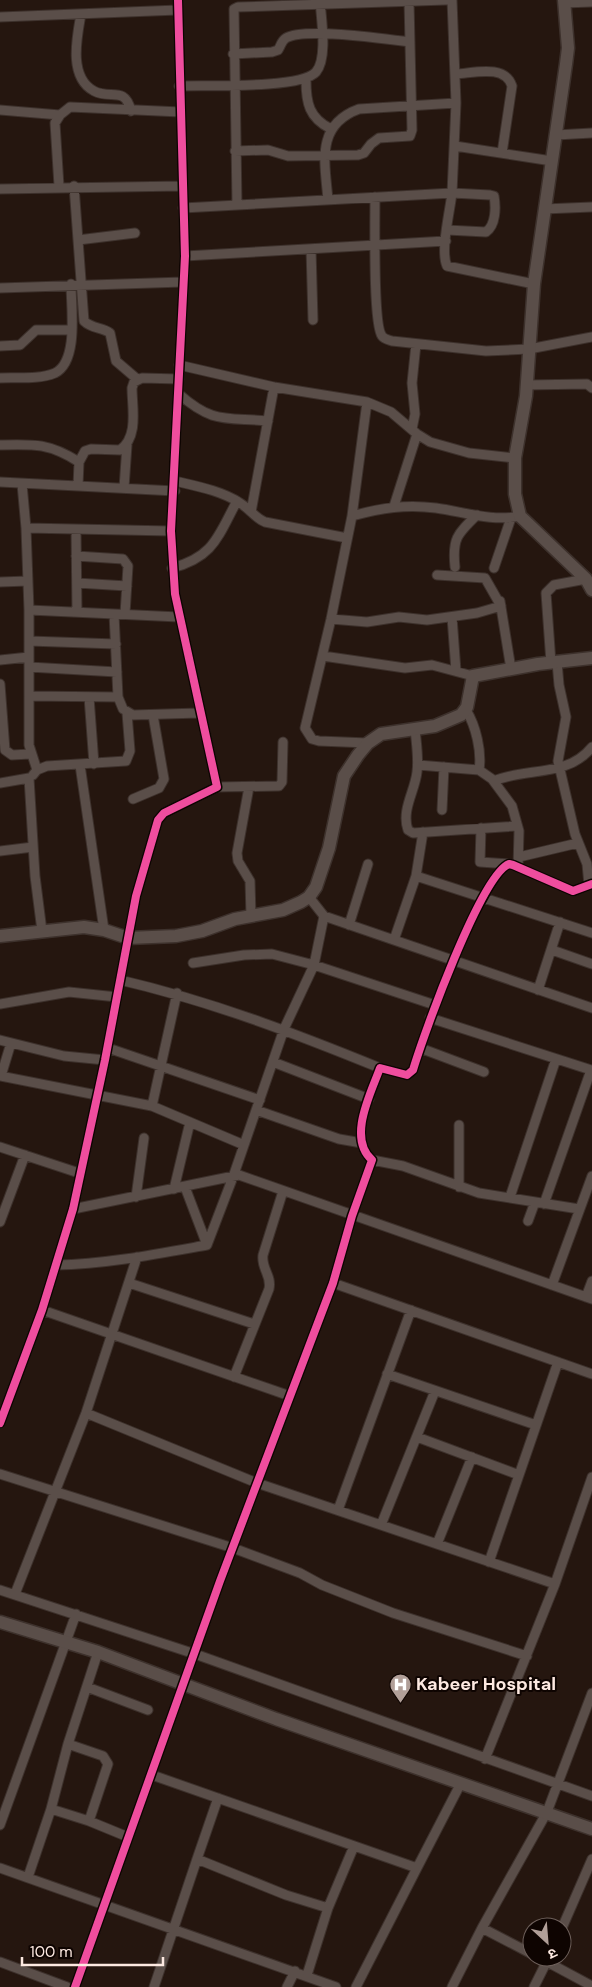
<svg xmlns="http://www.w3.org/2000/svg" width="592" height="1987" font-family="'DM Sans','Noto Sans Devanagari',sans-serif">
<style>
.lines{fill:none;stroke-linecap:round;stroke-linejoin:round}
.street-casing{stroke:#3d312c;stroke-width:11}
.secondary-casing{stroke:#3d312c;stroke-width:15}
.street{stroke:#5a4e49;stroke-width:9}
.secondary{stroke:#5a4e49;stroke-width:12}
.cycleway-casing{stroke:#0e0401;stroke-width:11}
.cycleway{stroke:#ef4d9e;stroke-width:8}
.labels{text-anchor:middle;dominant-baseline:central;stroke-width:4;stroke-linejoin:round;paint-order:stroke}
.poi-label{font-size:18px;font-weight:bold;fill:#fde9e1;stroke:#0e0401;text-anchor:start}
</style>
<rect width="100%" height="100%" fill="#25160f"/>
<g class="lines">
<defs>
<path id="street" d="M564,3l28,-1
M81,14c-4,23 -13,63 13,77 16,9 31,-6 37,20
M0,17l178,-7
M233,54l39,-2 6,-2c3,-4 3,-9 8,-12 18,-11 101,1 124,4
M456,74c18,-1 49,-10 56,12l-10,67
M306,80c0,23 3,38 25,49
M179,86c26,-1 122,3 137,-14 12,-14 5,-54 4,-72
M0,110l60,5
M556,135l36,-2
M455,146l97,15
M235,151l33,-1 20,6 70,-1 6,-2 7,-9 8,-6 31,-2 2,-6 -3,-129
M59,186l-4,-63 5,-8 10,-8 111,5
M74,186l10,135c8,8 18,6 26,12l6,28 21,18
M0,189l182,-3
M375,197c0,21 -2,128 7,139 2,3 7,4 10,5l94,10 43,-2 63,-12
M328,200c-3,-37 -13,-75 31,-91l97,-6
M237,205l-3,-196 4,-2 208,-7
M183,208l269,-15c-2,18 -12,58 -5,73l87,18
M544,209l48,-2
M447,230l39,2c10,-7 10,-25 8,-36l-4,-1 -38,-2 4,-90 -4,-103
M78,240l57,-7
M311,249l2,71
M185,256l261,-15
M0,288l183,-6
M0,346l20,-1 16,-15h35
M179,365l95,22 93,15 24,10 26,22 13,8 39,11 46,5
M0,378c17,-1 38,2 55,-5 24,-12 16,-66 16,-89
M526,385l61,-1 5,4
M179,394c34,30 46,23 89,27
M412,429l3,-15 -3,-31 4,-39
M0,445c34,-1 49,-2 79,17
M175,481c21,5 47,10 65,22 10,6 15,15 25,19l82,16
M0,482l175,9
M22,484l4,44 3,82v135l8,25
M78,486l1,-24 6,-11 6,-2 29,1c19,-13 12,-43 12,-62l2,-6 8,-4 37,1
M124,488l3,-43
M394,506l23,-72
M251,512l23,-125
M352,516l15,-114
M26,528l145,3
M76,530l1,82
M76,556l47,3 5,7 -3,48
M455,567c-3,-28 2,-33 22,-52
M172,568c42,-11 46,-32 65,-67
M494,568l17,-50
M0,582l28,-1
M77,583l50,3
M500,601l11,68
M29,610l150,7
M114,614l4,83 5,12 10,6 66,-2
M452,617l4,54
M331,619l36,3 32,-5 28,3 50,-7 24,-7 -16,-28 -48,-3
M29,641l87,3
M323,656l82,12 27,-3 41,11
M0,660l29,-3
M557,662l2,23 7,32 -8,44 17,73 12,30 2,21
M551,663l-5,-70 8,-8 32,-6
M29,667l88,5
M0,684l5,66 7,5 18,-1
M29,696l89,1
M89,697l5,67
M466,710c10,16 16,42 13,60
M415,728c1,14 4,30 2,44 -2,19 -16,38 -9,58l5,3 104,-7
M368,743l-49,-2 -7,-2 -7,-11 26,-109 21,-103c29,-8 54,-12 84,-8 28,4 57,14 84,8
M80,765l24,165
M418,765l61,5 13,9 20,27 7,25 -1,36
M33,775l4,-5 10,-4 79,-5 4,-10 -3,-38
M494,781c33,-14 73,-3 98,-34
M0,783l29,-5 6,98 7,55
M217,787l62,-1 3,-4 1,-40
M249,787l-12,66 1,8 12,20 1,35
M133,799l26,-11 5,-9 -11,-64
M442,810l2,-43
M481,828l-1,34 29,2
M0,851l33,-4
M519,857l59,-14
M416,876l176,57
M324,916l268,92
M349,925l19,-61
M394,940l22,-64 7,-44
M552,950l40,14
M193,963l51,-8 28,-1 42,11 121,40
M120,980c90,21 174,53 260,88
M538,990l22,-68
M0,1004l69,-12 48,5
M430,1018l161,52 -47,134
M0,1040l64,16 41,4
M108,1048l152,52
M420,1048l64,24
M273,1062l96,37
M0,1076l152,30 92,39
M1,1076l10,-33
M152,1106l25,-113
M256,1110l83,29 23,4
M459,1125v62
M0,1147l79,26
M372,1160l31,6 76,27 100,16
M185,1187l22,58
M174,1189l16,-67
M136,1197l8,-59
M510,1197l46,-138
M73,1209l166,-34 353,124
M528,1221l7,-19
M0,1222l25,-67
M56,1265c50,-1 101,-11 151,-20l26,-68 51,-148 30,-64 10,-49 -15,-19
M129,1283l125,41
M333,1283l259,91
M552,1285l40,-109
M586,1297l6,-16
M42,1310l248,86
M387,1374l149,51
M234,1377l35,-88c3,-14 -8,-20 -6,-34l20,-64
M86,1413l171,70 298,101
M0,1423l42,-113 31,-101 32,-149 31,-164 22,-76 6,-7 53,-26 -42,-193 -4,-63 14,-275 -7,-256
M417,1437l102,38
M0,1474l233,74 67,25 22,12 71,28 134,43
M338,1510l73,-200
M381,1525l54,-134
M437,1544l35,-87
M489,1562l69,-200
M0,1590l195,64 397,142
M15,1594l71,-181 51,-156
M87,1687l61,23
M68,1744l30,-92
M485,1759l70,-175 37,-107
M152,1775l265,93 -61,119
M218,1798l-21,61 89,36 42,13 26,-62
M51,1809l17,-65 35,12 5,8 -19,57
M0,1825l76,-211
M0,1868l336,119
M417,1868l44,-85
M28,1877l23,-68 38,12 39,16
M482,1928l50,26
M562,1928l30,-69
M538,1957l54,29
M0,1962l67,25
M307,1975l21,-67
M75,1987l145,-406 113,-298 19,-67 20,-56c-25,-22 -1,-67 8,-92l27,7 6,-5c10,-34 68,-195 96,-206l4,1 60,26 19,-7
M154,1987l43,-128
M287,1987l8,-16
M452,1987l30,-59 65,-116 45,-119
M534,1987l15,-30"/>
<path id="secondary" d="M564,0l4,48 -2,16 -32,220 -8,112 -11,62v36l5,22 66,63 6,11
M0,936l84,-9 20,3 24,8 48,-2 26,-5 33,-12 48,-9 18,-8 8,-5 7,-10 13,-39 15,-72 14,-21 10,-12 13,-9 54,-8 26,-11 6,-8 6,-31 65,-12 54,-6
M0,1622l98,30 178,67 316,110"/>
</defs>
<use href="#street" class="street-casing"/>
<use href="#secondary" class="secondary-casing"/>
<use href="#street" class="street"/>
<use href="#secondary" class="secondary"/>
<defs>
<path id="cycleway" d="M0,1423l42,-113 31,-101 32,-149 31,-164 22,-76 6,-7 53,-26 -42,-193 -4,-63 14,-275 -7,-256
M75,1987l145,-406 113,-298 19,-67 20,-56c-25,-22 -1,-67 8,-92l27,7 6,-5c10,-34 68,-195 96,-206l4,1 60,26 19,-7"/>
</defs>
<use href="#cycleway" class="cycleway-casing"/>
<use href="#cycleway" class="cycleway"/>
</g>
<defs>
<symbol id="hospital-pin" viewBox="-11 -11 22 30"><path d="M0 17L-7.5 6A9.5 9.5 0 1 1 7.5 6Z" fill="#b19f98" stroke="#0e0401"/><path d="M-5-5h3v3.5h4V-5h3V5h-3V1.5h-4V5h-3Z" fill="#fff"/></symbol>
</defs>
<g fill-rule="evenodd">
<use href="#hospital-pin" x="388" y="1672" width="25" height="34"/>
</g>
<g class="labels">
<g class="poi-label">
<text x="416" y="1684">Kabeer Hospital</text>
</g>
</g>
<g transform="translate(547 1942) rotate(154)"><circle r="24" fill="#0e0401" stroke="#6e605b"/>
<path d="M0-4L9 19L0 12L-9 19Z" fill="#b19f98"/>
<text y="-8" font-size="14" font-weight="bold" text-anchor="middle" fill="#fde9e1">उ</text>
</g>
<path d="M22 1957v8h141v-8" fill="none" stroke="#fde9e1" stroke-width="2.5"/>
<text x="30" y="1957" font-size="15" fill="#fde9e1" stroke="#0e0401" stroke-width="4" paint-order="stroke">100 m</text>
</svg>
